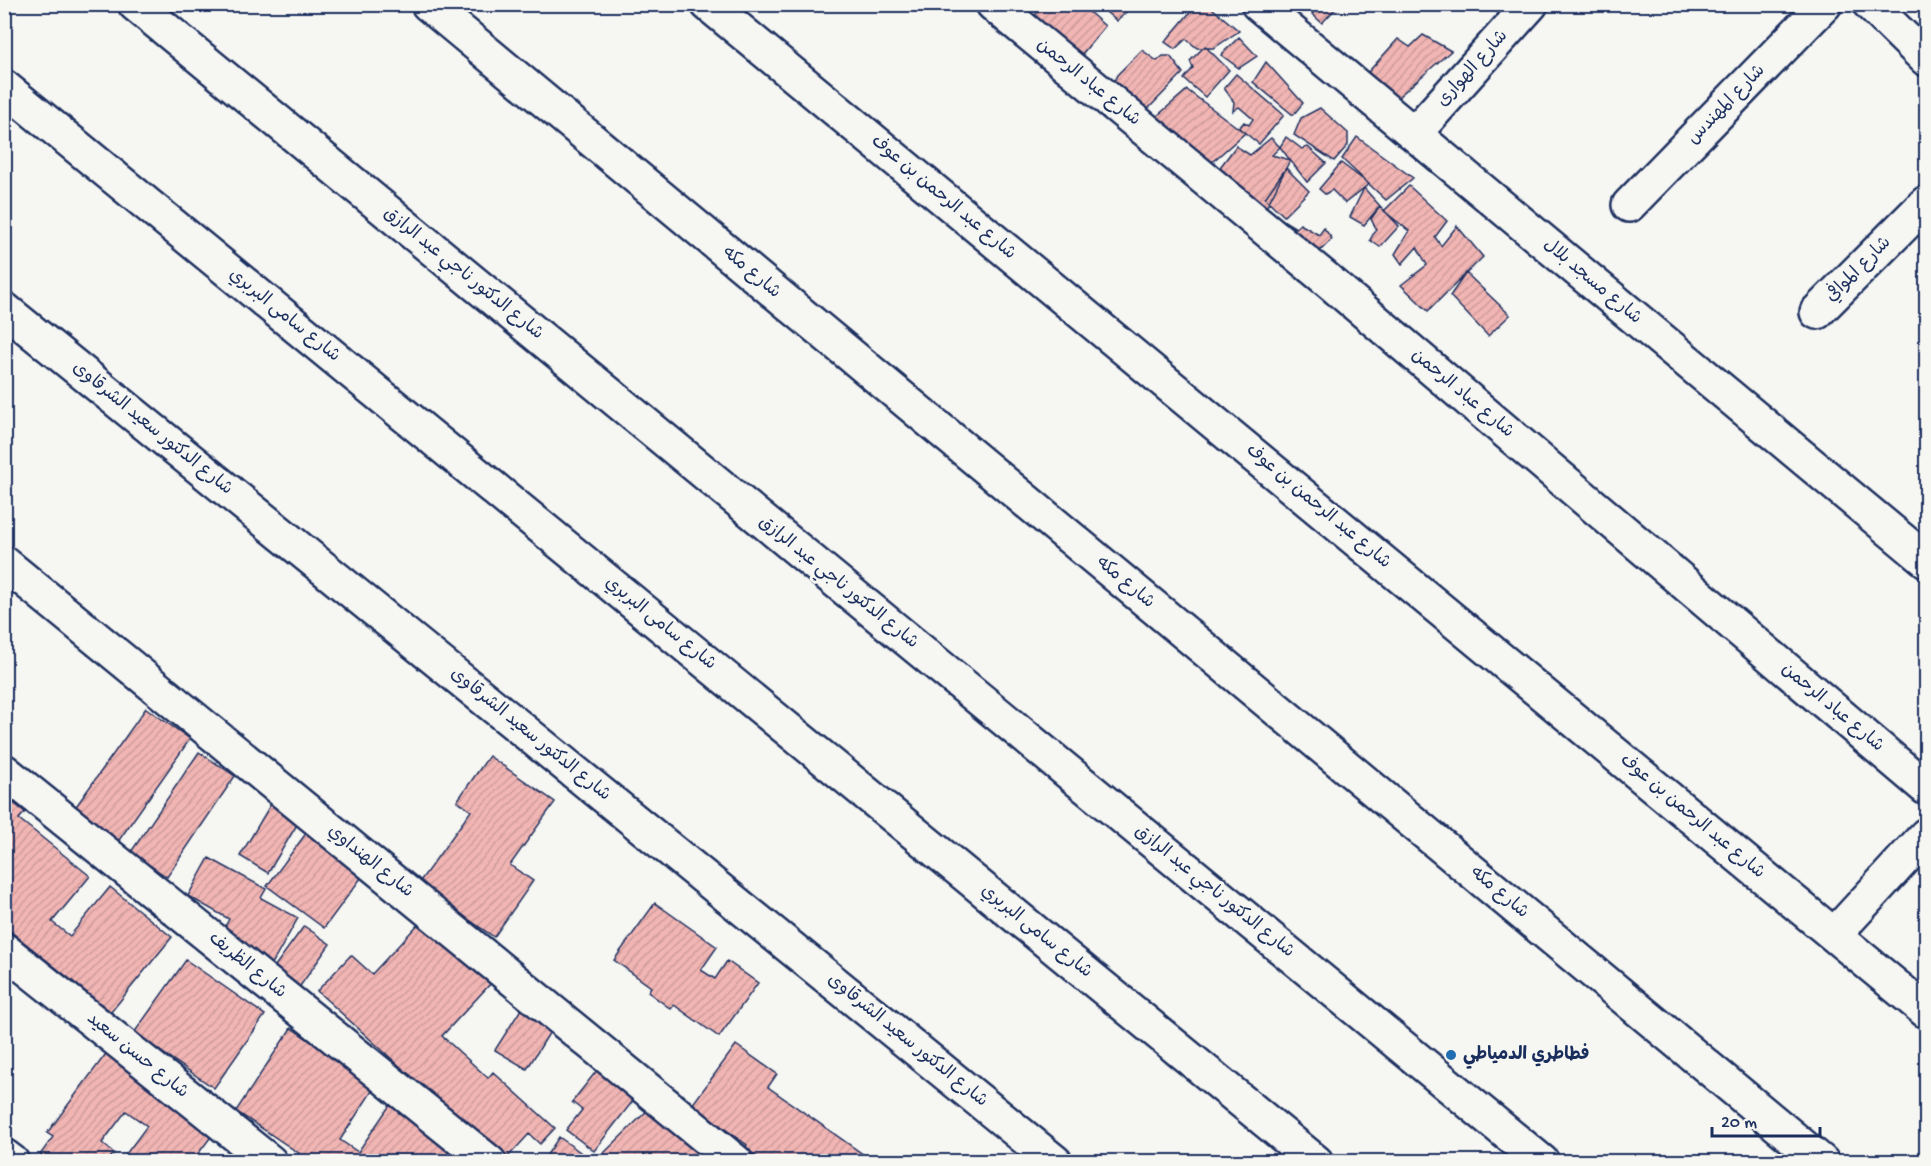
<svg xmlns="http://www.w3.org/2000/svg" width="1931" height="1166" font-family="'Gochi Hand','Playpen Sans Arabic',sans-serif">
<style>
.building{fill:url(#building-hatch);stroke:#1b2f5e;stroke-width:1.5}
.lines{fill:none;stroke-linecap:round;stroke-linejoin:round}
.minor-casing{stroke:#1b2f5e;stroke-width:38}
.minor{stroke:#f6f6f2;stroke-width:33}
.poi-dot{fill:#1f6fb2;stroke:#f6f6f2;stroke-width:2}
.labels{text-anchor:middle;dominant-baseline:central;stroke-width:6;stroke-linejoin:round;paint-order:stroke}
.street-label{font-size:18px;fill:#1b2f5e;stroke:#f6f6f2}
.poi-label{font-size:18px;font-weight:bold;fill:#1b2f5e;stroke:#f6f6f2;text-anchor:start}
</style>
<defs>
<pattern id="building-hatch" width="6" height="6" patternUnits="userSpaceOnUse" patternTransform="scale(1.5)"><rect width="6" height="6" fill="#f1b5b3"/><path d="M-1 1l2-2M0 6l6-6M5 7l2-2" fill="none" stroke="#ce9c9c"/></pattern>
</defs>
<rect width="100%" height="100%" fill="#f6f6f2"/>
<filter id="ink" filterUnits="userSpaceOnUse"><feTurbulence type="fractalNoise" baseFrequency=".0167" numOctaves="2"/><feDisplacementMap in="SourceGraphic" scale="12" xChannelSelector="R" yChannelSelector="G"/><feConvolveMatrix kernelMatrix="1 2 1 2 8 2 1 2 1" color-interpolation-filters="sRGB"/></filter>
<g filter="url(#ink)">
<path class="building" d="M1044,4h36l25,22 -31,38 -46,-40z
M1096,4h38l-17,17z
M1197,4h10l32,27 -25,17h-17l-11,-9 -11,10 -10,-7z
M1322,4h14l1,3 -15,16 -10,-9z
M1423,35l28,16 -61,53 -29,-24 37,-41 12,8z
M1239,37l18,19 -18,12 -18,-13z
M1205,46l24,24 -24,27 -21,-18 9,-11 -3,-7z
M1142,50l15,11 6,-5h7l13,17 -40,41 -33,-24 7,-15z
M1266,62l37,41 -10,12 -40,-33z
M1236,74l48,41 -25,29 -20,-16 5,-6 5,3 4,-6 -14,-12 -6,4 1,-9 -10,-14z
M1187,90l58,43 -33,29 -56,-45z
M1320,108l28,25v12l-14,16 -40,-26 7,-17z
M1286,137l16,12 6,-2 18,16 -19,19 -27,-35z
M1357,137l56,41 -27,22 -44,-41z
M1271,138l9,9 -8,8 18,5 -26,52 -46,-42 18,-24 14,9z
M1341,163l28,21 -24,19 -13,-13 -7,4 -6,-5z
M1286,168l23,23 -25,25 -19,-18z
M1409,186l38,35 -12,16 6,9 16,-20 26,31 -55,54 -27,-26 26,-20 -10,-18 -15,17 -7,-10 14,-23 -25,-20z
M1364,188l16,18 -16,19 -14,-8z
M1380,206l19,20 -19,21 -10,-7 6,-11 -5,-10z
M1276,216l20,12 4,-4 19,11 5,-7 8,11 -20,20 -46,-35z
M1466,273l44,42 -22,21 -38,-40z
M146,708l44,31 -73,104 -45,-31z
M199,752l36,24 -68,101 -36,-25z
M489,756l66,46 -45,63 23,16 -39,56 -76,-53 53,-73 -14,-10z
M4,796l21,16 -6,7 71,57 -38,46 18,14 40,-49 62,50 -61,75 -107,-86z
M272,802l29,16 -33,55 -28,-17z
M310,828l57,42 -43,58 -57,-42z
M209,858l57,31 -5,9 37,20 -26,46 -52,-28 9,-17 -41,-23z
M655,903l62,44 -16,23 14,9 12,-18 31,22 -39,54 -45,-32 -3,4 -23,-17 3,-5 -37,-27z
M423,919l69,63 -50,54 46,42 5,-6 62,56 -15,16 -11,-10 -22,24 -44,-41 -3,4 -143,-130 34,-36 21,19z
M304,926l26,18 -32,45 -26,-19z
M186,960l79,55 -51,73 -80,-55z
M525,1003l31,19 -29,47 -32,-19z
M291,1028l85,57 -36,55 18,12 32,-47 73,48 -6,9h-145l-76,-51z
M736,1045l41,29 -9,13 96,68 -5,7h-94l-20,-14 2,-3 -55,-40z
M111,1047l34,25 -5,8 73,54 -21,28h-72l27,-36 -21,-15 -24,32 12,10 -7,9h-66l-4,-3 16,-22 -6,-4z
M602,1064l37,29 -45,58 -28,-21 16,-20 -10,-8z
M658,1100l58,62h-106l-7,-8z
M559,1137l35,25h-52z
M238,1152l13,10h-20z"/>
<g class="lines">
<defs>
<path id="minor" d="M135,4l1407,1158
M428,4l1394,1158
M708,4l1218,1007
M993,4l332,274 601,510
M1258,4l668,556
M1870,4l56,55
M4,87l1312,1075
M1414,134l117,-130
M1629,205l196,-201
M4,309l1051,853
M1817,312l109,-109
M4,563l732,599
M4,771l485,391
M1835,934l91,-99
M4,950l266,212
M4,1156l8,6"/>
</defs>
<use href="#minor" class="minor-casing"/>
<use href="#minor" class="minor"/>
</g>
</g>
<circle class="poi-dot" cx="1451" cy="1055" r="6"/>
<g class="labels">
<g class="street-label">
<text transform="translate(1473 69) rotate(-48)">شارع الهوارى</text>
<text transform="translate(1088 83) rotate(39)">شارع عباد الرحمن</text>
<text transform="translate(1727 105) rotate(-46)">شارع المهندس</text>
<text transform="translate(943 198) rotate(40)">شارع عبد الرحمن بن عوف</text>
<text transform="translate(1859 270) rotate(-45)">شارع الموافي</text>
<text transform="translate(751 273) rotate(40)">شارع مكه</text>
<text transform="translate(463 274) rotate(39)">شارع الدكتور ناجي عبد الرازق</text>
<text transform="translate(1592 282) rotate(40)">شارع مسجد بلال</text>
<text transform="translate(284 316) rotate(39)">شارع سامى البربري</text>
<text transform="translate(1462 394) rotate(40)">شارع عباد الرحمن</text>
<text transform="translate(152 429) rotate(39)">شارع الدكتور سعيد الشرقاوى</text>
<text transform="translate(1318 507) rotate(40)">شارع عبد الرحمن بن عوف</text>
<text transform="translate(838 583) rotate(39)">شارع الدكتور ناجي عبد الرازق</text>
<text transform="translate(1125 583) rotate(40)">شارع مكه</text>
<text transform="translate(660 624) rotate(39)">شارع سامى البربري</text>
<text transform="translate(1832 708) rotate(40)">شارع عباد الرحمن</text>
<text transform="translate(530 735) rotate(39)">شارع الدكتور سعيد الشرقاوى</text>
<text transform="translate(1692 817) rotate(40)">شارع عبد الرحمن بن عوف</text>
<text transform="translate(370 862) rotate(39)">شارع الهنداوي</text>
<text transform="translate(1214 892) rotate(39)">شارع الدكتور ناجي عبد الرازق</text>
<text transform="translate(1499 893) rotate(40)">شارع مكه</text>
<text transform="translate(1036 932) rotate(39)">شارع سامى البربري</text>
<text transform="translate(247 966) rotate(39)">شارع الظريف</text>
<text transform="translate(907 1041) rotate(39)">شارع الدكتور سعيد الشرقاوى</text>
<text transform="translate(137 1056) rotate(39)">شارع حسن سعيد</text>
</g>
<g class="poi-label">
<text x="1463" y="1055">فطاطري الدمياطي</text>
</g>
</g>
<rect width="1931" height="1166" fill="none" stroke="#f6f6f2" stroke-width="24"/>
<rect x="12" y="12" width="1907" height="1142" fill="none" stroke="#1b2f5e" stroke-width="2" filter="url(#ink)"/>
<path d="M1712 1127v9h108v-9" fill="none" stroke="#1b2f5e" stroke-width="3"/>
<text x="1721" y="1127" font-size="18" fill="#1b2f5e" stroke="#f6f6f2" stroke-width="4.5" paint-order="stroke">20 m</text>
</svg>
